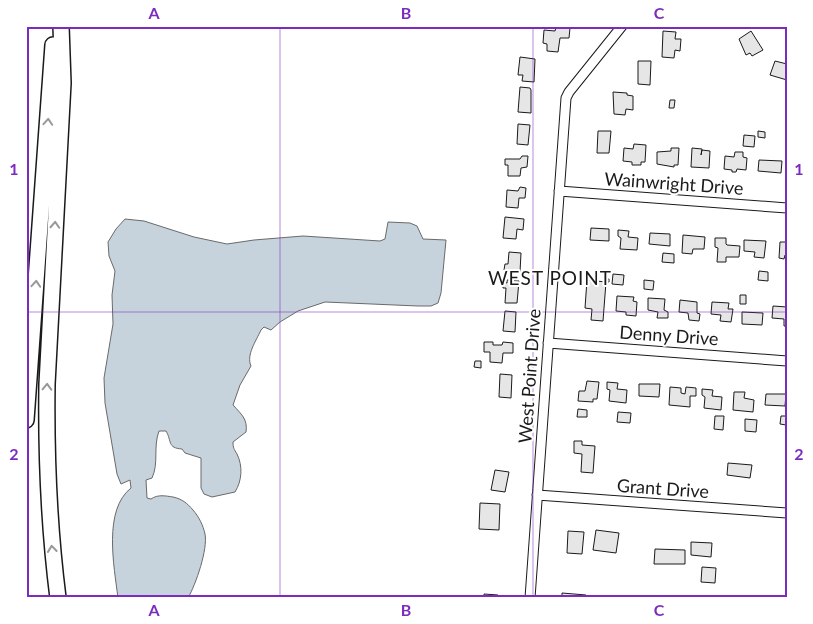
<svg xmlns="http://www.w3.org/2000/svg" width="813" height="624" font-family="Lato,sans-serif">
<style>
.water{fill:#c6d2dc;stroke:#6a6a6a}
.building{fill:#e6e6e6;stroke:#1a1a1a}
.lines{fill:none;stroke-linecap:round;stroke-linejoin:round}
.minor-casing{stroke:#1a1a1a;stroke-width:11}
.motorway-casing{stroke:#1a1a1a;stroke-width:18}
.minor{stroke:#fff;stroke-width:9}
.motorway{stroke:#fff;stroke-width:15}
.oneway{stroke:#989898}
.grid{fill:none;stroke:#7b2cbf;stroke-width:1;stroke-opacity:0.55}
.labels{text-anchor:middle;dominant-baseline:central;stroke-width:4;stroke-linejoin:round;paint-order:stroke}
.street-label{font-size:18px;fill:#1a1a1a;stroke:#fff}
.neighbourhood-label{font-size:19px;letter-spacing:1px;fill:#1a1a1a;stroke:#fff}
.neatline{fill:none;stroke:#7b2cbf;stroke-width:2}
.grid-label{font-size:16px;text-anchor:middle;font-weight:bold;fill:#7b2cbf}
</style>
<rect width="100%" height="100%" fill="#fff"/>
<path class="water" d="M125,219l19,2 50,16 33,7 27,-4 49,-4 77,5 5,-2 3,-17 22,1 7,3 6,13 23,1 -5,53 -3,10 -7,3h-13l-93,-4 -27,9 -18,11 -9,8 -7,-3 -3,3c-5,11 -15,25 -10,36l-11,19 -7,20c8,9 15,14 13,27l-13,10c0,6 1,7 4,12 6,12 5,27 -2,38l-23,5 -8,-3 -3,-6v-30l-16,-5 -3,-4c-15,-1 -10,-8 -16,-18h-7c-6,16 0,32 -7,47l-6,2 1,18 4,1c7,-5 15,-3 22,-2 9,2 14,6 20,13 6,7 10,15 12,24 3,15 -9,50 -17,64h-70c-4,-32 -15,-88 13,-110l-1,-8 -9,4 -4,-10 -12,-71 -1,-25 9,-54 -1,-29 3,-24 -6,-15 -1,-14 8,-13z"/>
<path class="building" d="M556,27l14,1 -1,10h-9l-2,14 -11,-1v-7l-4,-1 1,-13 11,1z
M663,31l13,1 -1,7h6l-1,12 -5,-1 -1,8 -12,-1z
M751,31l12,19 -11,6 -2,-3 -4,2 -7,-16z
M520,57l15,2 -1,23 -12,-1 1,-6h-5z
M638,61h13l-1,24 -12,-1z
M775,61l12,3v16l-17,-5z
M520,87l10,1 1,2v23l-13,-1z
M613,92l14,1v2l6,1v14l-7,-1 -1,6 -11,-1z
M670,100h5l-1,8h-5z
M518,124l12,1 -2,20 -11,-1z
M598,131h13l-2,22h-12z
M758,131l7,1v6l-7,-1z
M744,135l11,1 -1,11 -11,-1z
M634,144l12,1 -1,17h-4v3h-9v-3l-9,-1 1,-13 9,1z
M671,148h8l-1,17h-4v2l-17,-3v-12l14,-1z
M692,148l10,1 -1,6 1,-5 8,1 -1,17 -18,-1z
M735,152h8v5l4,1 -1,12 -9,-1 -1,3h-4v-2l-8,-1 1,-13 9,1z
M522,156h6l-1,11 -6,1 -1,8h-12v-11h-3v-6h15z
M759,160l23,1 -1,12 -23,-2z
M520,187l6,1 -1,10h-6l-1,10 -12,-1 1,-17 11,1z
M505,217l19,2 -1,11 -6,-1 -1,10 -13,-1z
M591,228l18,1v12l-19,-1z
M618,230l11,1 -1,6 10,1 -1,12 -17,-1 1,-11 -3,-2z
M650,233l20,1v12l-21,-2z
M683,235l22,2 -1,12h-11l-1,5 -10,-1z
M715,238h11v6l1,1 13,1 -1,11h-13v5h-9l1,-14 -3,-1z
M744,240l22,1 -2,17 -10,-1 1,-5 -11,-1z
M780,242h7v13h-2l-1,4 -5,-1z
M509,252l12,1 -1,19 -16,-2 1,-6h3z
M663,253l11,1v9l-12,-1z
M759,271l9,1v9l-10,-1z
M613,274l11,1 -1,10 -11,-1z
M606,279h3v3h-3l-3,39 -12,-1 1,-11 -7,-1 2,-28 19,2z
M507,280l12,1 -2,22h-12l1,-15h-3v-6l4,1z
M644,280l10,1 -1,9 -9,-1z
M740,295h6v9h-6z
M617,296l17,1 -1,4 4,1 -1,14 -10,-1v-3l-10,-1z
M648,298l17,1 -1,11 4,2v6h-11l1,-6 -10,-2z
M680,300l17,2v11l3,1 -1,7 -10,-1 -1,-7 -9,-1z
M712,302l17,1 -1,6h5l-2,13 -11,-1 1,-6 -10,-1z
M773,306l14,1v19h-3v-7l-12,-1z
M505,311l11,1 -1,20 -12,-1z
M742,312l21,1 -1,12 -20,-1z
M484,342h9v3h9l1,-3 10,1v10h-10l-1,10 -12,-1v-10h-6z
M475,361h6v7l-7,-1z
M500,374l12,1 -1,23 -12,-1z
M587,381l12,1 -2,17h-4v3l-15,-1 1,-10h6z
M607,382l11,1 -1,6 10,1 -1,13 -17,-2 1,-11 -3,-1z
M639,384h21l-1,13 -20,-1z
M670,387l11,1v5l4,1 1,-7 10,1v8h-6v11l-21,-2z
M702,389l11,1 -1,6 10,1 -1,13 -17,-2 1,-11 -3,-2z
M734,392h11l-1,6 10,2 -1,12 -20,-2z
M766,394h20l-1,12 -20,-1z
M578,409l9,1v7h-10z
M618,412l13,1 -1,10 -13,-1z
M715,416h9l-1,14 -9,-1z
M781,416h6l-1,9 -6,-1z
M745,419l12,1 -1,12 -11,-1z
M574,441h8v4l13,1 -2,27 -12,-1 1,-18 -8,-1z
M728,463l24,2 -2,13 -23,-3z
M495,470l14,2 -4,20 -14,-2z
M480,503l20,1 -1,26 -20,-1z
M596,530l23,3 -3,20 -23,-3z
M568,531l16,1 -2,22 -15,-1z
M691,542l21,1 -1,14 -20,-2z
M655,549l30,1v14h-31z
M702,567l14,1 -1,15 -14,-1z
M562,593l24,2 -1,3h-23z
M484,594l14,1v3h-14z"/>
<g class="lines">
<defs>
<path id="minor" d="M559,191l228,17
M548,343l239,18
M537,495l250,18
M530,598l36,-500 3,-6 53,-66"/>
<path id="motorway" d="M26,420l27,-375
M58,598c-9,-71 -12,-142 -11,-214l16,-301 -2,-57"/>
</defs>
<use href="#minor" class="minor-casing"/>
<use href="#motorway" class="motorway-casing"/>
<use href="#minor" class="minor"/>
<use href="#motorway" class="motorway"/>
</g>
<defs><path id="oneway-chevron" d="M-2-3.5L2.5 0L-2 3.5" fill="none" stroke-width="1.6" stroke-linecap="round" stroke-linejoin="round" transform="scale(1.25)"/></defs>
<g class="oneway">
<use href="#oneway-chevron" transform="translate(48 122) rotate(-86)"/>
<use href="#oneway-chevron" transform="translate(55 225) rotate(-87)"/>
<use href="#oneway-chevron" transform="translate(36 284) rotate(-86)"/>
<use href="#oneway-chevron" transform="translate(47 387) rotate(-88)"/>
<use href="#oneway-chevron" transform="translate(52 549) rotate(-96)"/>
</g>
<path class="grid" d="M280,26v572M533,26v572M26,312h761"/>
<g class="labels">
<g class="street-label">
<text transform="translate(674 183) rotate(4)">Wainwright Drive</text>
<text transform="translate(669 335) rotate(4)">Denny Drive</text>
<text transform="translate(529 376) rotate(-86)">West Point Drive</text>
<text transform="translate(663 488) rotate(4)">Grant Drive</text>
</g>
<g class="neighbourhood-label">
<text x="550" y="277">WEST POINT</text>
</g>
</g>
<rect width="813" height="624" fill="none" stroke="#ffffff" stroke-width="55"/>
<rect x="28" y="28" width="758" height="568" class="neatline"/>
<g class="grid-label">
<text x="154" y="19">A</text>
<text x="406" y="19">B</text>
<text x="659" y="19">C</text>
<text x="14" y="175">1</text>
<text x="799" y="175">1</text>
<text x="14" y="460">2</text>
<text x="799" y="460">2</text>
<text x="154" y="616">A</text>
<text x="406" y="616">B</text>
<text x="659" y="616">C</text>
</g>
</svg>
